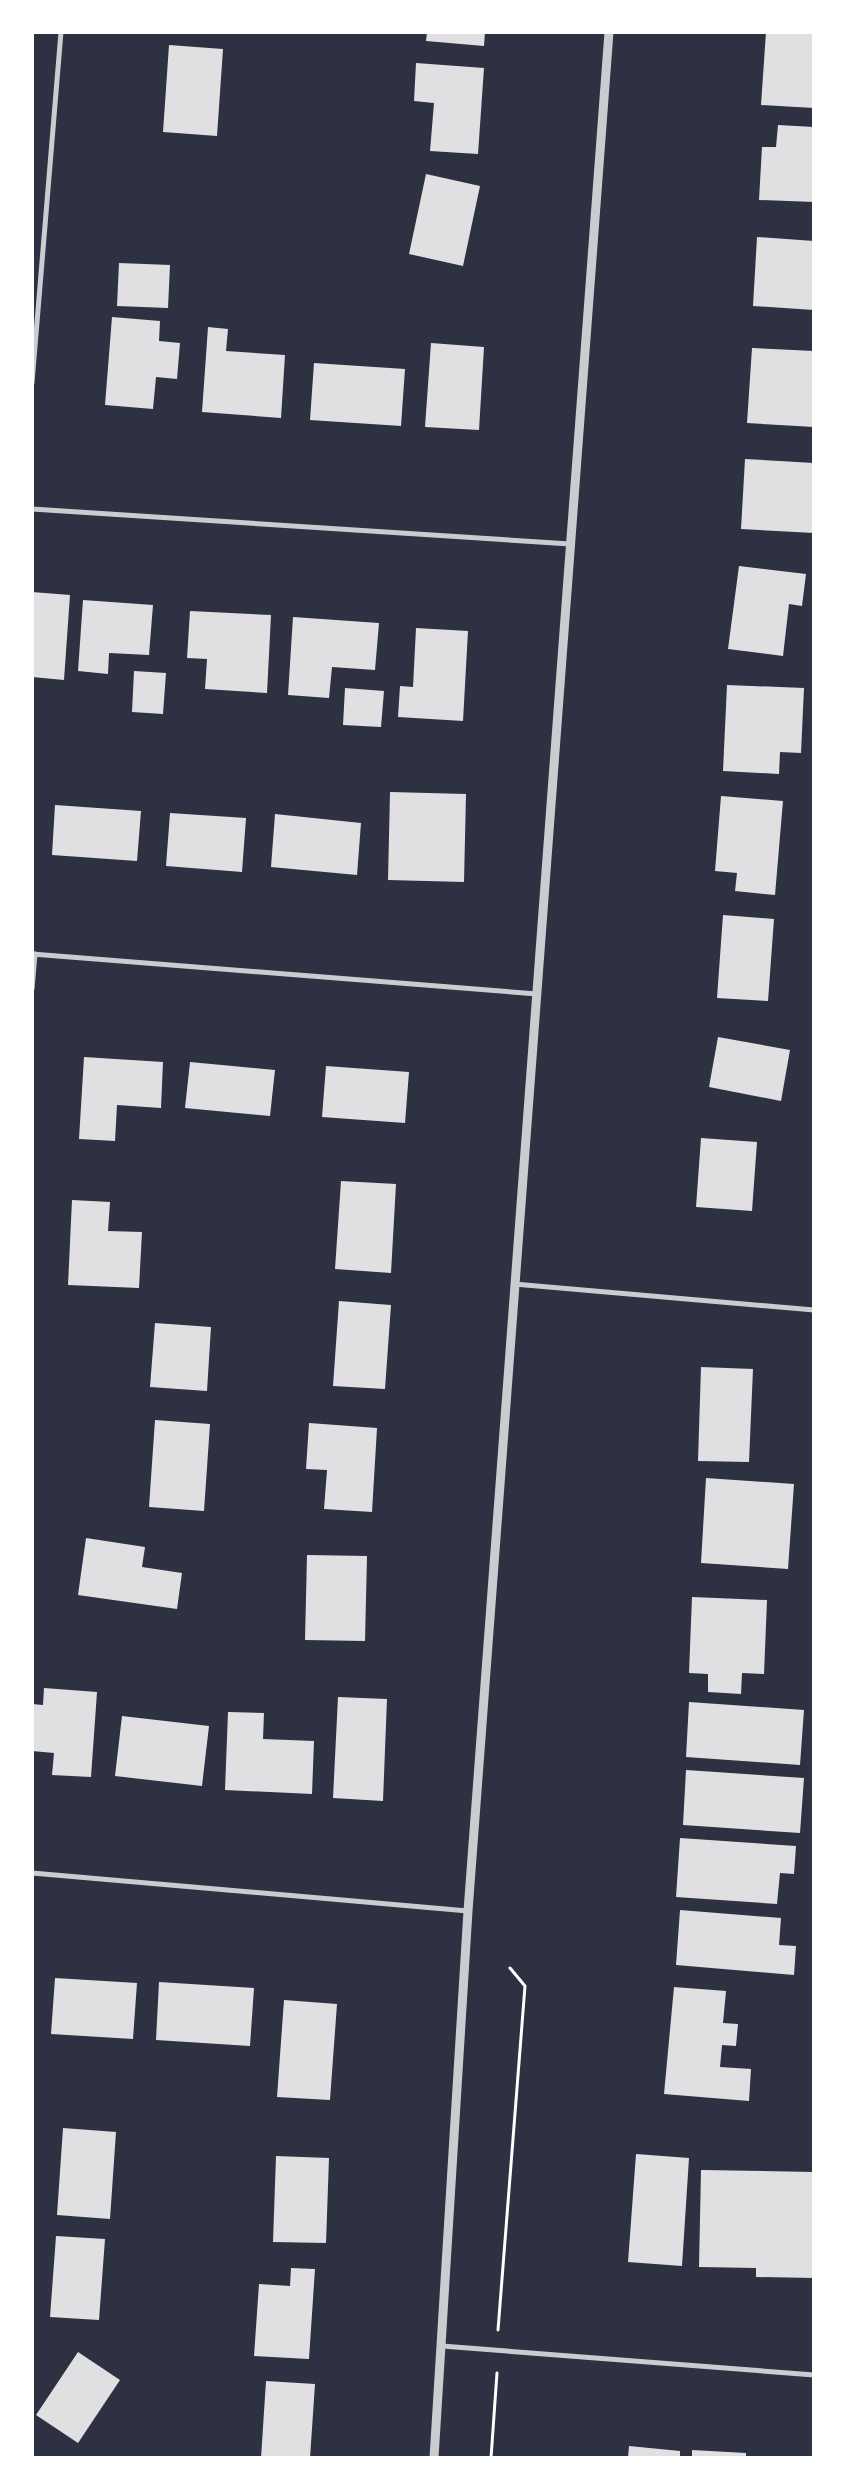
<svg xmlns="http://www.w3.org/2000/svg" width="846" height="2490" font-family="'Fira Sans',sans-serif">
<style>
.building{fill:#e0e0e3}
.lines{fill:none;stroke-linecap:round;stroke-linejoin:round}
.path{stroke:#fff;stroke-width:3}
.minor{stroke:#caccd0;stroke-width:5}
.tertiary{stroke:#caccd0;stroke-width:9}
</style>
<rect width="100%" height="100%" fill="#2d3142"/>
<path class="building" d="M427,32h58l-1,14 -58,-5z
M766,32h48v76l-53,-3z
M169,45l54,4 -6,87 -54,-4z
M416,63l68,5 -6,86 -48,-3 4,-48 -20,-2z
M778,125l36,2v75l-55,-2 3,-53h14z
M426,174l54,12 -17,80 -54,-12z
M757,237l57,4v69l-61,-4z
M119,263l51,2 -2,43 -51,-2z
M112,317l48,4 -1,20 21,2 -3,36 -21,-2 -3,32 -48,-4z
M208,327l20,2 -2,22 59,4 -4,63 -79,-6z
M431,343l53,4 -5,83 -54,-3z
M752,348l62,3v76l-67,-4z
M314,363l91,6 -4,57 -91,-6z
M745,459l69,4v70l-73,-4z
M739,566l67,8 -4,32 -13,-2 -6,52 -55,-7z
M32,592l38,3 -6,85 -32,-3z
M83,600l70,5 -4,50 -40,-2 -1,21 -30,-3z
M190,611l81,4 -4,78 -62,-4 2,-30 -20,-1z
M293,617l86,6 -4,47 -43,-3 -3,31 -41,-3z
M416,628l52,3 -5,90 -65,-4 2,-31 13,1z
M134,671l32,2 -3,41 -31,-2z
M727,685l77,3 -3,65 -21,-1 -1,22 -56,-3z
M345,688l39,3 -3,36 -38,-2z
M390,792l76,2 -2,88 -76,-2z
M721,796l62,5 -8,94 -40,-4 2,-18 -22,-2z
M55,805l86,6 -4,50 -85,-6z
M170,813l76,5 -4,54 -76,-6z
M275,814l86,9 -4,52 -86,-8z
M723,915l51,4 -6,82 -51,-3z
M718,1037l72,13 -9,51 -72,-14z
M84,1057l79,5 -2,46 -44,-3 -2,36 -36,-2z
M190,1062l85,8 -5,46 -85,-8z
M326,1066l83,6 -4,51 -83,-6z
M701,1138l56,4 -5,69 -56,-4z
M341,1181l55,3 -5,89 -56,-4z
M72,1200l38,2 -2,29 34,1 -3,56 -71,-3z
M339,1301l52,4 -6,84 -52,-3z
M155,1323l56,4 -4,64 -57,-4z
M701,1367l52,2 -4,93 -51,-1z
M155,1420l55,4 -6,87 -55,-4z
M309,1423l68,5 -5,84 -48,-3 3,-39 -21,-1z
M706,1478l88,6 -6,85 -87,-6z
M86,1538l59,9 -3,20 40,6 -5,36 -99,-14z
M307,1555l60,1 -2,85 -60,-1z
M692,1597l75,3 -3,74 -22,-1 -1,21 -33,-2v-18l-19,-1z
M44,1688l53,4 -6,85 -39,-2 2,-22 -22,-2v-47l11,1z
M338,1697l49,2 -4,102 -50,-3z
M689,1702l115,8 -4,55 -114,-8z
M228,1712l36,1 -1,26 51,2 -2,53 -87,-4z
M122,1716l87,10 -7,60 -87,-10z
M686,1770l118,8 -4,55 -117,-8z
M680,1838l116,8 -2,28 -14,-1 -3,31 -101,-7z
M680,1910l101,8 -2,27 17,1 -2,29 -118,-10z
M55,1978l82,5 -4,56 -82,-5z
M159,1982l95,6 -4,58 -94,-6z
M674,1987l52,4 -3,32 15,1 -2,22 -14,-1 -2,22 31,2 -2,32 -85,-7z
M284,2000l53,4 -7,96 -53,-3z
M63,2128l53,4 -6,87 -53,-4z
M636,2154l53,4 -7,108 -54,-4z
M276,2156l53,2 -3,85 -53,-1z
M701,2170l113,2v106l-58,-1v-9l-57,-1z
M56,2236l49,3 -6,81 -49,-3z
M291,2268l24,1 -6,90 -55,-3 5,-72 31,2z
M78,2352l42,28 -42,63 -42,-28z
M266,2381l49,3 -5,74h-49z
M629,2446l51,5v7h-52z
M692,2450l54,3v5h-54z"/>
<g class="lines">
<path class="path" d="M498,2330l27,-344 -15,-18
M491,2458l6,-85"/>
<path class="minor" d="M32,383l29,-351
M32,509l538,35
M32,954l505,40
M32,989l3,-35
M514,1284l300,26
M32,1873l436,38
M442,2346l372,29"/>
<path class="tertiary" d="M434,2458l34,-547 141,-1879"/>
</g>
<rect width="846" height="2490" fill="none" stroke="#ffffff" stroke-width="68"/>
</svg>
